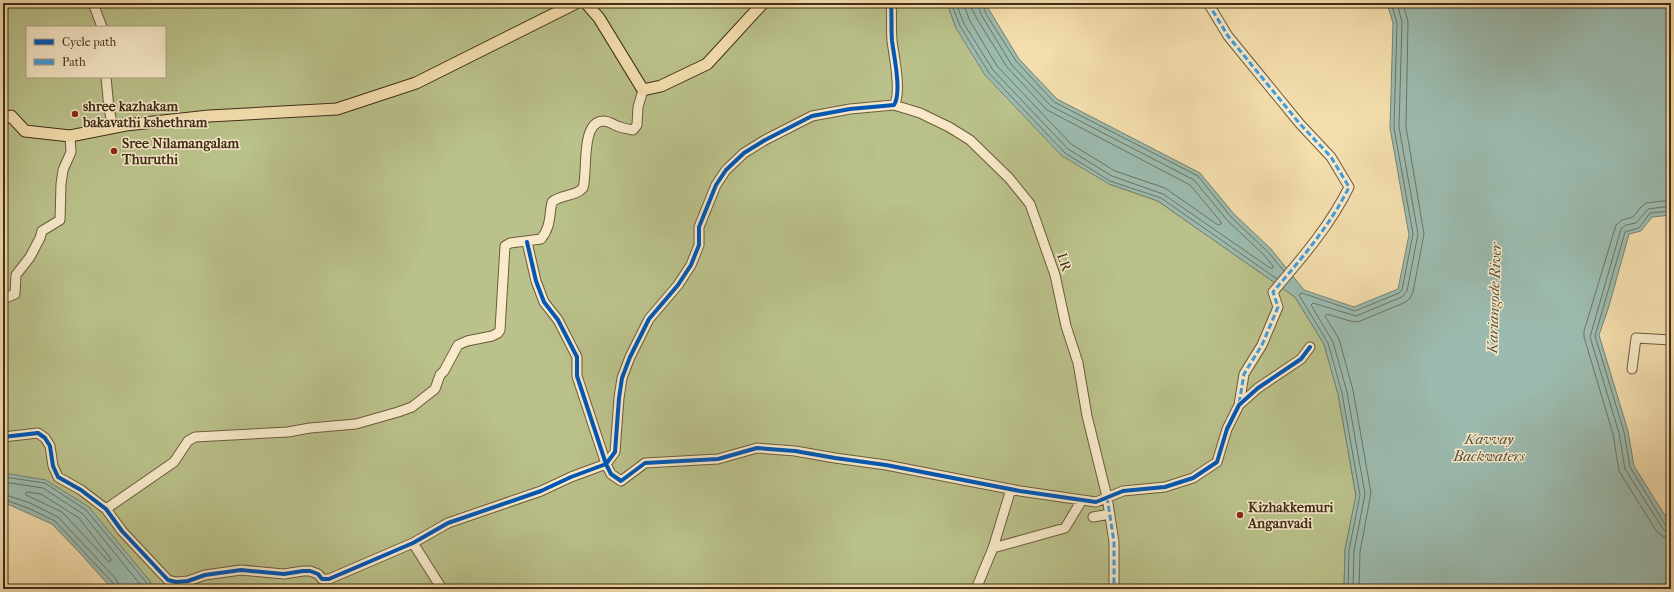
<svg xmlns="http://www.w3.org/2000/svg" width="1674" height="592" font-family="'IM FELL French Canon',serif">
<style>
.green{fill:#bac18a;stroke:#7d7852;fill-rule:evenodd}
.water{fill:#9cbbaf;stroke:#778373}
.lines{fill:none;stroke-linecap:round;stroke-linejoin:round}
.shore{stroke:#6e7464;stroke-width:1}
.minor-casing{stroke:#6d5a3e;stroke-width:11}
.major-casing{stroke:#402e19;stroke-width:13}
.minor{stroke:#f8eaca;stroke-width:9}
.major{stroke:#f4dead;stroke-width:11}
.quiet{stroke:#3f9ddf;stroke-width:3;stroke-dasharray:6 3;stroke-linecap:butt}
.cycleway-casing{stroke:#f8eaca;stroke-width:6}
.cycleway{stroke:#0057b8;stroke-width:4}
.poi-dot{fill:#8f2418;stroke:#f8eaca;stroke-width:1.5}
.labels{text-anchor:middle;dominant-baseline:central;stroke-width:3;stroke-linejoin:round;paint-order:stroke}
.poi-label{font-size:14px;font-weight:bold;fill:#402e19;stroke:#f8eaca;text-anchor:start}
.street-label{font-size:14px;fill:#402e19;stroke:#f8eaca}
.water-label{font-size:15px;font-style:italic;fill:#57513e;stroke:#f8eaca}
</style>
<rect width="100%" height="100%" fill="#f4dead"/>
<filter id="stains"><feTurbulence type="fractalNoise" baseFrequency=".005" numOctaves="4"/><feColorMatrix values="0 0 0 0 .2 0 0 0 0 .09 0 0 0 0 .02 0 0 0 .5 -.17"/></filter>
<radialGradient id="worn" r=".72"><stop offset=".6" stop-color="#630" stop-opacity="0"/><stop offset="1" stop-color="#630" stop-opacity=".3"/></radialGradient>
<path class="green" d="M3,3h944l9,25 153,156 49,17 137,96 29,47 14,50 18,102 -11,54 -1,39h-1190l-5,-9 -18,-20 -121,-86h-7zM27,27h138v50h-138z"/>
<path class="water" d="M947,3h38l34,56 38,40 143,74 34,41 37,35 33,41 50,17 44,-18 11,-54 -19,-107 3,-105 -6,-20h284v212l-19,2 -11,14 -12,3 -20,72 -10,29 29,96 6,35 37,59v64h-327l1,-39 11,-55 -18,-101 -14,-50 -29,-47 -137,-96 -49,-17 -47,-28 -77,-81 -29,-47z
M3,474h7l36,6 43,27 60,73 5,9h-42l-32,-36 -28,-29 -49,-22z"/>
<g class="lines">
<path class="shore" d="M951,3l9,23 29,47 76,80 45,28 51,17 116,81
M956,3l8,21 29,46 75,79 44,27 51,18 107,74h3v-2l-9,-11 -37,-35 -33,-40 -143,-74 -40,-42 -29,-48 -5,-13
M963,3l7,18 27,45 74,78 44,27 50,17 53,37 3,-1v-2l-31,-37 -143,-75 -40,-43 -30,-48 -5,-10 -1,-6
M982,3l4,11 30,47 38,41 144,74 33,41 37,35 16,19
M1671,200l-25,3 -5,4 -8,10 -11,3 -6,5 -32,106v6l29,97 6,37 38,61 7,5 7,1
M1671,206l-23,3 -12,14 -10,2 -5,4 -31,108 29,96 6,36 36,57 4,5 6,1
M1671,211l-21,2 -11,15 -14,4 -30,104 29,96 6,35 34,56 4,4h3
M3,478h8l34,5 41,27 60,72 4,7
M3,483h7l33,5 40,26 61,75
M28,492l13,2 38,24 32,41v2l-2,1 -47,-50 -36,-17v-2z
M3,494l27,9 28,14 58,62 3,6 1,4
M3,499l25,9 27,13 57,61 3,7
M1348,589l1,-39 11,-55 -18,-102 -14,-50 -29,-48 3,-2 53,18 44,-18 3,-3 11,-56 -19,-106 3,-105 -6,-20
M1353,589l1,-38 11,-57 -18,-102 -14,-50 -22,-37 2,-2 43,13 46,-19 5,-6 11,-57 -19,-107 3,-105 -5,-19
M1359,589l1,-37 11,-59 -18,-103 -14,-51 -14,-23 2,-2 23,7 8,1 48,-20 4,-4 3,-6 11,-58 -18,-107 2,-105 -5,-19"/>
<defs>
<path id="minor" d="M93,3l9,24
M1208,3l20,33 72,88 31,33 18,30c-19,39 -48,72 -76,105l5,15 -16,38 -18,29 -5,31
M106,77l3,32 4,18
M894,105l26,8 29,14 21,13 39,38 21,26 25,71 11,51 12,37 9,53 20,81 7,45v47
M527,242l9,39 8,21 14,18 19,37v19l29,88 5,10 10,7 24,-18 73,-4 39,-11 38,3 40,7 51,7 134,26 76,11 27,-11 42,-4 28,-9 24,-16 10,-33 12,-24 19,-17 43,-29 9,-12
M3,299l12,-5 1,-19 14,-18 10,-19 2,-7 18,-11 1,-36 2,-14 8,-18 -1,-16
M1632,369l4,-31 35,2
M3,437l35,-4 7,5 5,8 3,20 5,11 23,13 25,19 16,22 46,49 8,2 12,-1 17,-6 36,-5 43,4 19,-3h7l8,3 4,5h7l84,-36 35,-20 93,-32 30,-14 35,-13 9,-12 4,-54 3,-20 8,-21 19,-38 29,-34 13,-20 8,-20v-18l17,-42 10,-15 18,-17 21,-13 47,-24 38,-7 44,-4c8,-12 0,-49 -2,-64 -1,-13 0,-25 -1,-38
M106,509l68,-47 14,-21 7,-4 93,-5 22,-4 46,-4 42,-12 14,-5 23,-18 5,-14 4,-4 14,-26 9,-4 25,-5 6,-3 2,-3 5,-84 5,-3 31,-4c10,-12 8,-23 11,-37 9,-8 23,-5 31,-14 5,-14 -3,-66 20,-67 6,0 9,3 14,5 5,2 11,3 16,4l4,-5 1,-18 5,-17
M1093,517l17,-3
M413,543l29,46
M993,548l72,-20 17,-28
M976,589l17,-41 18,-59"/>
<path id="major" d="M586,3l13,15 44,72 18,-4 46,-22 56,-61
M3,118l8,-2 14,15 45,5 56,-11 83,-9 128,-7 79,-26 160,-80"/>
</defs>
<use href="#minor" class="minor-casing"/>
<use href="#major" class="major-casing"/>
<use href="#minor" class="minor"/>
<use href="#major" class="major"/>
<path class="quiet" d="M1208,3l20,33 72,88 31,33 18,30c-19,39 -48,72 -76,105l5,15 -16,38 -18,29 -5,30
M1107,497l7,45v47"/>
<defs>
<path id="cycleway" d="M527,242l9,39 8,21 14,18 19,37v19l29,88 5,10 10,7 24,-18 73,-4 39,-11 38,3 40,7 51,7 134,26 76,11 27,-11 42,-4 28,-9 24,-16 10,-33 12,-24 19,-17 43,-29 9,-12
M3,437l35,-4 7,5 5,8 3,20 5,11 23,13 25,19 16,22 46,49 8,2 12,-1 17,-6 36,-5 43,4 19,-3h7l8,3 4,5h7l84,-36 35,-20 93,-32 30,-14 35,-13 9,-12 4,-54 3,-20 8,-21 19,-38 29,-34 13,-20 8,-20v-18l17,-42 10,-15 18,-17 21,-13 47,-24 38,-7 44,-4c8,-12 0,-49 -2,-64 -1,-13 0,-25 -1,-38"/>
</defs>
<use href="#cycleway" class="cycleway-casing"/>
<use href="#cycleway" class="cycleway"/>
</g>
<g class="poi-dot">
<circle cx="75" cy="114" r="4"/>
<circle cx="114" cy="151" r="4"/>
<circle cx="1240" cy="515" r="4"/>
</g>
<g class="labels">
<g class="poi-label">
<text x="83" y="106">shree kazhakam<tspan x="83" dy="16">bakavathi kshethram</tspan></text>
<text x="122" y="143">Sree Nilamangalam<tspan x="122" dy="16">Thuruthi</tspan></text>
<text x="1248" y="507">Kizhakkemuri<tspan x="1248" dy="16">Anganvadi</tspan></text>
</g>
<g class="street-label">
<text transform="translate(1064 262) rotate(71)">LR</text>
</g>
<g class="water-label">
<text transform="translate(1494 298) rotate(-88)">Kariangode River</text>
<text x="1489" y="439">Kavvay<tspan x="1489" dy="17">Backwaters</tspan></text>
</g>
</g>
<rect width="1674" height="592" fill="none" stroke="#f4dead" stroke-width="16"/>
<rect x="4" y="4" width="1666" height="584" fill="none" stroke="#402e19" stroke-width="2"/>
<rect x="8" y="8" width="1658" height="576" fill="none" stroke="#402e19"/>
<rect x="26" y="26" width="140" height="52" fill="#f8eaca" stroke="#ae9f83"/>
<rect x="34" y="39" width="20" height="6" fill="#0057b8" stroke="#ae9f83"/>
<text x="62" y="46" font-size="12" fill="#402e19">Cycle path</text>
<rect x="34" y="59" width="20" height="6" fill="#3f9ddf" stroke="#ae9f83"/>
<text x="62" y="66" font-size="12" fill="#402e19">Path</text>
<rect width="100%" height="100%" filter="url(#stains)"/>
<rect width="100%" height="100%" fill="url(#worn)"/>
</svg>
